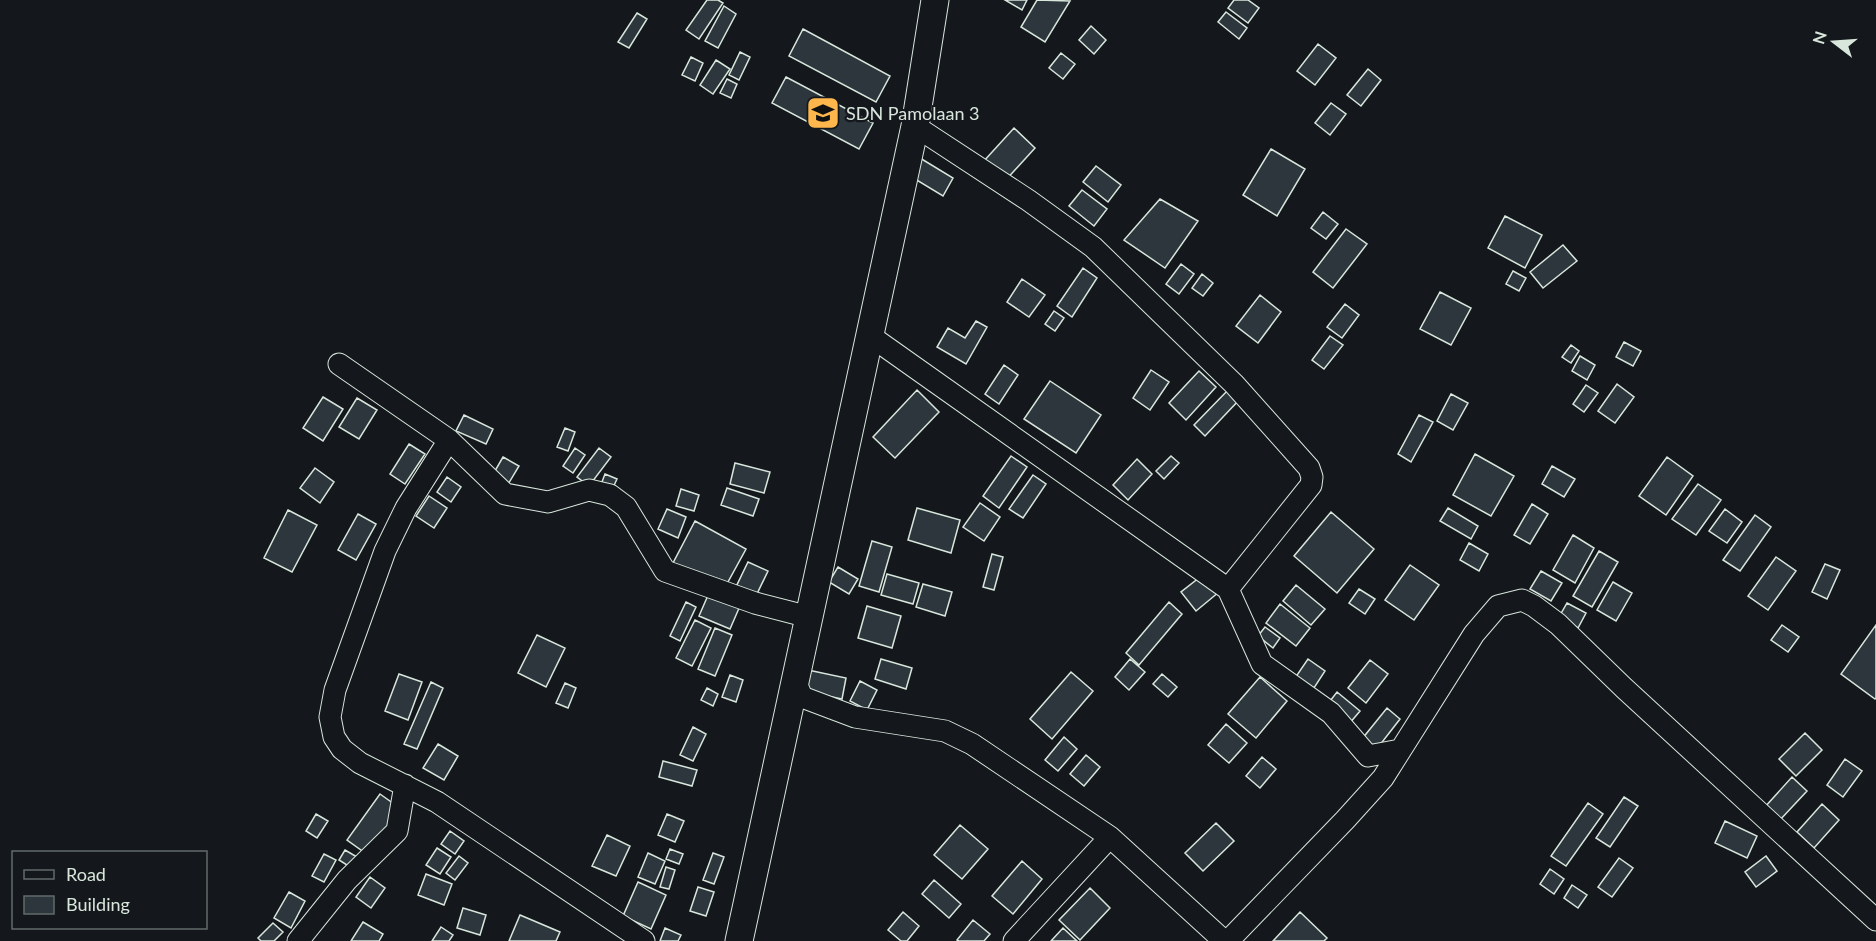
<svg xmlns="http://www.w3.org/2000/svg" width="1876" height="941" font-family="Lato,sans-serif">
<style>
.building{fill:#2c363c;stroke:#d8e6dc;stroke-width:1.5}
.lines{fill:none;stroke-linecap:round;stroke-linejoin:round}
.minor-casing{stroke:#d8e6dc;stroke-width:23}
.tertiary-casing{stroke:#d8e6dc;stroke-width:29}
.minor{stroke:#14181c;stroke-width:21}
.tertiary{stroke:#14181c;stroke-width:27}
.labels{text-anchor:middle;dominant-baseline:central;stroke-width:4.5;stroke-linejoin:round;paint-order:stroke}
.poi-label{font-size:18px;fill:#d8e6dc;stroke:#14181c;text-anchor:start}
</style>
<rect width="100%" height="100%" fill="#14181c"/>
<path class="building" d="M707,0h11l5,3 -24,36 -13,-9z
M1005,0h22l-5,10z
M1037,0l33,1 -25,41 -24,-15z
M1234,0h14l11,8 -11,15 -20,-15z
M724,6l12,8 -18,34 -13,-7z
M1226,12l21,16 -8,11 -21,-17z
M637,13l10,6 -18,29 -11,-6z
M1091,26l15,14 -12,14 -15,-14z
M803,29l87,47 -14,26 -87,-46z
M1318,44l18,14 -21,27 -18,-14z
M740,52l10,5 -11,23 -10,-5z
M1061,53l14,11 -12,15 -14,-11z
M691,57l12,6 -8,18 -13,-6z
M716,60l14,9 -17,25 -13,-9z
M1368,69l13,11 -20,26 -14,-11z
M786,77l87,46 -14,26 -87,-46z
M727,79l10,5 -6,14 -11,-5z
M1331,103l15,11 -16,21 -15,-12z
M1014,128l21,20 -31,34 -21,-20z
M1271,149l34,20 -28,47 -34,-21z
M920,158l33,20 -10,18 -33,-20z
M1096,166l25,19 -13,17 -25,-20z
M1082,190l25,19 -13,17 -25,-20z
M1160,199l38,22 -33,47 -41,-28z
M1323,212l15,12 -12,15 -15,-11z
M1505,216l37,19 -17,33 -37,-20z
M1346,229l21,15 -34,44 -20,-16z
M1563,245l14,16 -34,27 -13,-16z
M1181,264l13,10 -15,20 -13,-10z
M1083,268l14,10 -25,39 -15,-11z
M1513,271l13,7 -7,13 -13,-7z
M1202,274l11,9 -10,13 -11,-8z
M1022,279l23,16 -16,22 -22,-15z
M1440,292l31,16 -20,37 -31,-16z
M1260,295l21,17 -23,31 -22,-17z
M1345,304l14,11 -17,23 -15,-11z
M1054,311l10,7 -9,13 -10,-7z
M976,321l11,6 -21,37 -29,-17 11,-19 17,10z
M1330,336l13,9 -19,24 -12,-9z
M1624,342l17,9 -8,15 -17,-9z
M1571,345l8,6 -8,12 -9,-6z
M1580,356l15,9 -8,15 -15,-9z
M1004,365l14,10 -19,29 -14,-10z
M1151,370l18,12 -19,28 -17,-12z
M1199,371l17,16 -30,33 -17,-17z
M1050,381l51,34 -25,38 -52,-34z
M1617,384l17,13 -19,26 -17,-12z
M1586,385l12,8 -14,19 -11,-8z
M1229,389l11,10 -35,37 -11,-11z
M917,390l22,22 -44,46 -22,-21z
M1451,394l17,9 -15,27 -16,-9z
M323,397l20,12 -20,32 -20,-13z
M357,398l20,12 -18,29 -20,-12z
M464,415l29,14 -7,15 -30,-13z
M1419,415l14,7 -22,40 -13,-8z
M565,428l10,4 -7,19 -11,-4z
M409,444l16,10 -20,30 -15,-10z
M575,448l10,7 -12,18 -10,-7z
M599,448l12,9 -22,29 -12,-9z
M1475,454l39,22 -23,40 -38,-21z
M1011,456l16,11 -28,41 -16,-12z
M1171,456l8,7 -15,16 -8,-8z
M503,457l16,9 -12,20 -15,-10z
M1667,457l26,19 -27,39 -27,-19z
M1137,459l15,15 -24,26 -15,-15z
M735,463l35,9 -6,21 -34,-9z
M1552,466l23,13 -11,18 -22,-13z
M315,468l19,14 -14,21 -20,-15z
M605,474l12,5 -6,13 -11,-5z
M1033,475l13,9 -23,34 -14,-9z
M447,477l14,10 -10,15 -14,-10z
M1698,484l23,16 -25,35 -24,-16z
M727,488l32,11 -6,17 -32,-11z
M681,489l18,6 -5,16 -18,-5z
M429,496l18,12 -13,20 -18,-12z
M980,503l20,14 -16,24 -21,-14z
M1532,504l16,10 -18,30 -16,-9z
M917,508l43,12 -9,33 -43,-13z
M1448,508l30,18 -7,13 -31,-18z
M667,509l19,8 -8,21 -20,-9z
M1725,509l17,13 -15,21 -18,-12z
M288,510l29,15 -25,47 -28,-14z
M1331,512l43,37 -37,44 -43,-37z
M358,514l18,10 -20,36 -18,-10z
M1755,515l16,12 -31,44 -17,-11z
M695,521l51,28 -23,42 -50,-28z
M1573,535l21,13 -19,35 -22,-13z
M872,541l20,6 -13,45 -20,-6z
M1469,543l19,11 -9,17 -19,-11z
M1599,551l19,11 -26,45 -19,-11z
M992,554l11,3 -9,33 -11,-3z
M1776,557l20,14 -28,39 -20,-14z
M748,562l20,9 -14,29 -20,-9z
M1825,564l15,6 -13,29 -15,-7z
M1410,565l29,20 -25,35 -29,-20z
M838,567l20,12 -9,15 -20,-12z
M1541,571l21,12 -11,18 -21,-12z
M887,574l32,9 -6,21 -32,-9z
M1204,574l15,18 -23,19 -15,-19z
M1613,582l19,11 -16,28 -19,-11z
M923,584l29,8 -7,24 -29,-9z
M1296,585l29,24 -14,16 -28,-24z
M1359,589l16,10 -10,15 -16,-11z
M709,593l31,13 -10,23 -31,-13z
M686,602l10,5 -16,34 -10,-5z
M1169,602l13,12 -43,51 -13,-12z
M1567,603l19,10 -8,15 -19,-11z
M1280,604l30,24 -14,18 -30,-23z
M867,606l34,10 -9,32 -34,-10z
M695,620l16,8 -19,38 -16,-8z
M1782,625l17,12 -11,15 -17,-12z
M1876,625v73l-1,1 -34,-25z
M1265,627l15,11 -7,10 -15,-12z
M715,628l17,7 -17,41 -17,-7z
M537,635l28,13 -19,39 -28,-14z
M881,659l31,9 -6,21 -31,-10z
M1130,659l15,13 -16,18 -14,-13z
M1308,659l17,12 -13,20 -17,-13z
M1370,660l18,14 -22,29 -18,-15z
M808,670l38,8 -4,21 -39,-8z
M1071,672l22,19 -41,48 -22,-20z
M399,674l23,8 -14,38 -23,-9z
M1162,674l15,13 -9,10 -15,-13z
M730,675l13,5 -7,22 -14,-5z
M1260,677l27,24 -31,37 -28,-24z
M860,681l17,9 -10,20 -17,-9z
M431,682l12,6 -26,61 -13,-5z
M565,683l11,5 -8,20 -12,-5z
M707,688l11,6 -5,12 -12,-6z
M1337,692l23,19 -11,13 -22,-19z
M1387,708l13,11 -24,31 -14,-11z
M1226,724l21,19 -18,20 -21,-18z
M693,727l13,7 -13,27 -13,-6z
M1805,733l17,17 -26,26 -17,-17z
M1064,737l13,12 -19,22 -13,-11z
M438,744l20,12 -14,24 -21,-12z
M1086,755l14,12 -16,19 -14,-12z
M1262,757l14,12 -16,19 -14,-12z
M1845,759l17,12 -19,26 -16,-12z
M663,761l34,9 -5,16 -33,-9z
M1792,777l15,14 -28,30 -15,-13z
M380,794l21,15 -33,46 -21,-15z
M1624,797l14,9 -28,41 -14,-9z
M1588,803l15,11 -37,52 -15,-10z
M1822,804l17,16 -25,28 -17,-16z
M316,814l12,7 -11,17 -11,-7z
M667,814l17,7 -9,21 -17,-7z
M1725,821l32,15 -10,22 -32,-15z
M1216,823l18,18 -31,30 -18,-18z
M960,825l28,24 -26,30 -28,-24z
M450,831l14,10 -9,13 -14,-10z
M607,835l23,11 -14,30 -24,-10z
M437,848l14,9 -11,17 -14,-9z
M670,849l13,5 -4,10 -13,-5z
M345,850l12,7 -7,10 -11,-7z
M648,853l17,8 -10,23 -17,-7z
M713,853l11,4 -10,27 -11,-4z
M324,854l12,6 -12,22 -12,-6z
M459,856l9,7 -13,17 -9,-7z
M1766,856l11,15 -21,16 -11,-15z
M1619,858l14,10 -21,29 -14,-10z
M1022,861l20,18 -29,35 -21,-18z
M666,867l9,3 -6,19 -9,-2z
M1550,869l14,10 -10,15 -14,-10z
M426,874l26,10 -8,21 -26,-10z
M370,877l15,11 -14,20 -15,-11z
M934,880l27,24 -12,14 -27,-24z
M638,882l28,13 -15,34 -28,-13z
M1572,885l15,10 -9,13 -14,-10z
M698,887l16,5 -8,24 -16,-5z
M1090,888l20,20 -30,32 -21,-20z
M289,892l16,9 -14,27 -17,-10z
M463,908l23,7 -6,20 -23,-7z
M903,912l16,14 -12,15h-6l-13,-11z
M1300,912l27,26 -3,3h-51z
M520,915l40,17 -4,9h-47z
M973,920l17,14 -6,7h-25l-2,-1z
M363,922l20,12 -4,7h-28z
M273,923l10,9 -9,9h-13l-3,-3z
M441,927l12,8 -4,6h-17z
M665,928l16,7 -3,6h-18z
M1063,928l14,13h-26z"/>
<g class="lines">
<defs>
<path id="minor" d="M915,126l113,74 65,47 141,137 75,84 3,9 -1,8 -83,104
M869,335l359,254 34,75 69,49 37,43 32,-6
M339,364l110,76 56,54 43,8 41,-12 21,5 16,12 39,64 90,32 54,14
M449,440l-43,68 -21,43 -50,139 -5,27 4,20 8,12 18,14 77,39 207,139
M796,683l6,14 53,20 90,14 27,13 138,93 114,104
M298,941l49,-61 50,-49 8,-46
M1014,941l96,-104
M1228,941l117,-121 38,-42 91,-144 24,-28 24,-6 12,6 24,18 66,64 252,232"/>
<path id="tertiary" d="M739,941l176,-815 20,-126"/>
</defs>
<use href="#minor" class="minor-casing"/>
<use href="#tertiary" class="tertiary-casing"/>
<use href="#minor" class="minor"/>
<use href="#tertiary" class="tertiary"/>
</g>
<defs>
<symbol id="school-square" viewBox="-11 -11 22 22"><rect x="-9" y="-9" width="18" height="18" rx="4" fill="#ffb74d" stroke="#14181c"/><path d="M0-5L7-2L0 1L-7-2ZM-4 1L0 2.5L4 1V4Q0 6-4 4Z" fill="#111"/></symbol>
</defs>
<g fill-rule="evenodd">
<use href="#school-square" x="804" y="94" width="38" height="38"/>
</g>
<g class="labels">
<g class="poi-label">
<text x="846" y="113">SDN Pamolaan 3</text>
</g>
</g>
<rect x="12" y="851" width="195" height="78" fill="#14181c" stroke="#626a69" stroke-width="1.5"/>
<rect x="24" y="870" width="30" height="9" fill="#14181c" stroke="#626a69" stroke-width="1.5"/>
<text x="66" y="881" font-size="18" fill="#d8e6dc">Road</text>
<rect x="24" y="896" width="30" height="18" fill="#2c363c" stroke="#626a69" stroke-width="1.5"/>
<text x="66" y="911" font-size="18" fill="#d8e6dc">Building</text>
<g transform="translate(1834 42) rotate(287)" stroke="#14181c" stroke-width="4.5" paint-order="stroke">
<path d="M0-4.5L10 22L0 15L-10 22Z" fill="#d8e6dc"/>
<text y="-9" font-size="16" font-weight="bold" text-anchor="middle" fill="#d8e6dc">N</text>
</g>
</svg>
